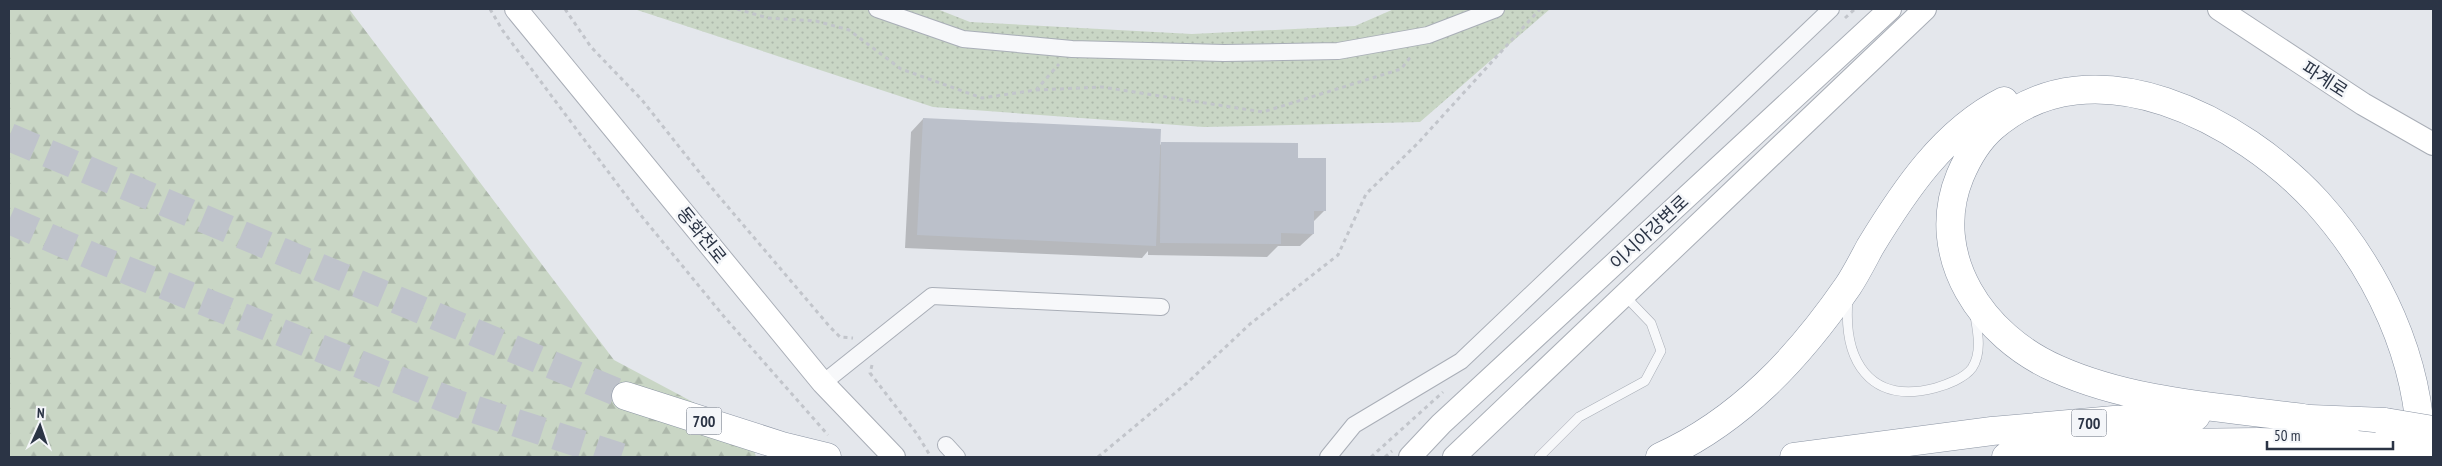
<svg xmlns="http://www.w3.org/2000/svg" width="2442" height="466" font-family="'PT Sans Narrow','Noto Sans KR',sans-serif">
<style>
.forest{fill:url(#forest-firs)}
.park{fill:url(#park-dots)}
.shadow{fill:#0003}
.building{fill:#bbc0ca}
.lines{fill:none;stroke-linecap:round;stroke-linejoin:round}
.motorway-tunnel{stroke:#bfc3cb;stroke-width:28;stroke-dasharray:28 14;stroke-linecap:butt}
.service-casing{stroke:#a9aeb7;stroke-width:10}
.minor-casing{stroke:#a9aeb7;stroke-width:18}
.secondary-casing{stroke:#a9aeb7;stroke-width:24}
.motorway-casing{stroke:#8b94a3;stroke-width:29}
.path{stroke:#c2c5cb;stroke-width:3;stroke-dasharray:4 4;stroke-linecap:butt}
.service{stroke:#f7f8fa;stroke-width:9}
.minor{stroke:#f7f8fa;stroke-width:16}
.secondary{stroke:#fff;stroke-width:22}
.motorway{stroke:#fff;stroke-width:28}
.motorway-bridge-casing{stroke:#8b94a3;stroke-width:29;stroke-linecap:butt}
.motorway-bridge{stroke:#fff;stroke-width:28}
.labels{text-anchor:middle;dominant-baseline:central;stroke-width:5;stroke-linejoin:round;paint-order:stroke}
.shield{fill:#f4f6f9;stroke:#676e7b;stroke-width:1}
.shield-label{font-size:16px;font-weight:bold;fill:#2b3445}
.street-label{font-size:18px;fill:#2b3445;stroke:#f4f6f9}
</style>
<defs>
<pattern id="forest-firs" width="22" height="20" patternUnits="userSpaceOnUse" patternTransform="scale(1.25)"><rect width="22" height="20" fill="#c9d6c5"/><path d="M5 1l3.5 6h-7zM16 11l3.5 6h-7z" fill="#adb8ab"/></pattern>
<pattern id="park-dots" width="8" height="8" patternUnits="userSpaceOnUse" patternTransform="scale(1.25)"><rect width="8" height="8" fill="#c9d6c5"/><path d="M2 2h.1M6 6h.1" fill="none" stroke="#adb8ab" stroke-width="1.8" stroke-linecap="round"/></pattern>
</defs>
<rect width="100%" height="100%" fill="#e4e7ec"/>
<path class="forest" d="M9,9h340l265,351 135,72 7,25h-747z"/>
<path class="park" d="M634,9h303l33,13 222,12 163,-8 39,-17h156l-130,113 -216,5 -271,-20z"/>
<path class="shadow" d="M923,119l236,27 3,-3 135,16 28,51 -12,12v12l-13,12h-22l-11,11 -119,-2v-4l-6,7 -237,-10 6,-116z"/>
<path class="building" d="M923,118l238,11 -5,117 -239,-11z
M1161,142l137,1v15h28v53h-12v23l-33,-1v11l-121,-1z"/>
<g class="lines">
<path class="motorway-tunnel" d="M9,137l617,259
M9,220l85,37 364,147 163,53"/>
<defs>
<path id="service" d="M1848,300c-5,60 21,105 87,88 11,-3 30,-10 37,-20 10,-15 6,-35 3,-52
M1539,457l40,-40 66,-36 16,-30 -10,-28 -26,-27"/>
<path id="minor" d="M877,9l86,30 109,10 152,4 114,-2 90,-16 68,-26
M823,383l109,-87 229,11
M946,445l11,12
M1328,457l26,-32 107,-64 370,-352"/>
<path id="secondary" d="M516,9l307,374 71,74
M2219,9l144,95 70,40
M1410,457l31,-33 449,-415
M1454,457l471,-448"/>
<path id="motorway" d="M626,396l156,50 45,11
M2284,418l101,4
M2303,418c-82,-11 -170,-15 -246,-49 -74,-32 -130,-113 -97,-193 8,-19 18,-36 33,-49 100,-87 250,-6 324,75 61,68 103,157 104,249
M1660,457c80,-36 139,-100 188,-171 8,-12 15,-26 22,-39 34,-56 74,-116 134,-146
M1794,457l198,-26 122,-11 82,-4
M2006,457l167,-14 86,-1 98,3"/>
</defs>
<use href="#service" class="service-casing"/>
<use href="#minor" class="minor-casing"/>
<use href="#secondary" class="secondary-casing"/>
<use href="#motorway" class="motorway-casing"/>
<path class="path" d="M490,9l13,22 136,182 87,106 102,116
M565,9l26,38 51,53 69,87 119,140 10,10 13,1
M737,9l31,9 48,3 33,9 52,39 81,29 54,-8 23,-26
M1845,18l10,-9
M1036,90l66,-3 161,25 138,-43 11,-14
M872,365l-2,8 47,61 14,23
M1098,457l89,-74 63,-59 88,-69 28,-61 52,-51 122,-134
M1371,457l72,-65
M1385,457l7,-6"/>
<use href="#service" class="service"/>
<use href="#minor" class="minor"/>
<use href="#secondary" class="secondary"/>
<use href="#motorway" class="motorway"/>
<defs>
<path id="motorway-bridge" d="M2385,422l48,8
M2357,445l76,8"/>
</defs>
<use href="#motorway-bridge" class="motorway-bridge-casing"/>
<use href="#motorway-bridge" class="motorway-bridge"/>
</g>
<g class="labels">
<g class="shield">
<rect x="686.5" y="407.5" width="35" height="27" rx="4"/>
<rect x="2071.5" y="409.5" width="35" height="27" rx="4"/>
</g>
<g class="shield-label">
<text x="704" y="421">700</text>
<text x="2089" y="423">700</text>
</g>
<g class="street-label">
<text transform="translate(2325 79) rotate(33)">파계로</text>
<text transform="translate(1649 232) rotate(-43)">이시아강변로</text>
<text transform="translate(702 235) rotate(51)">동화천로</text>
</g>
</g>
<rect width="2442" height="466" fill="none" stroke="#2b3445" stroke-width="20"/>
<g transform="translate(40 426) rotate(3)" stroke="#f4f6f9" stroke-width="4" paint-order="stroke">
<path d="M0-4L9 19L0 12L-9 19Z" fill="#2b3445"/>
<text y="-8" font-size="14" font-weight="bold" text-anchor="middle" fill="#2b3445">N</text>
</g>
<path d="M2267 441v8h126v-8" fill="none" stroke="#2b3445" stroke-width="2.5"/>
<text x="2274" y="441" font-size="15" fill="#2b3445" stroke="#f4f6f9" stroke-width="4" paint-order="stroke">50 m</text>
</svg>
